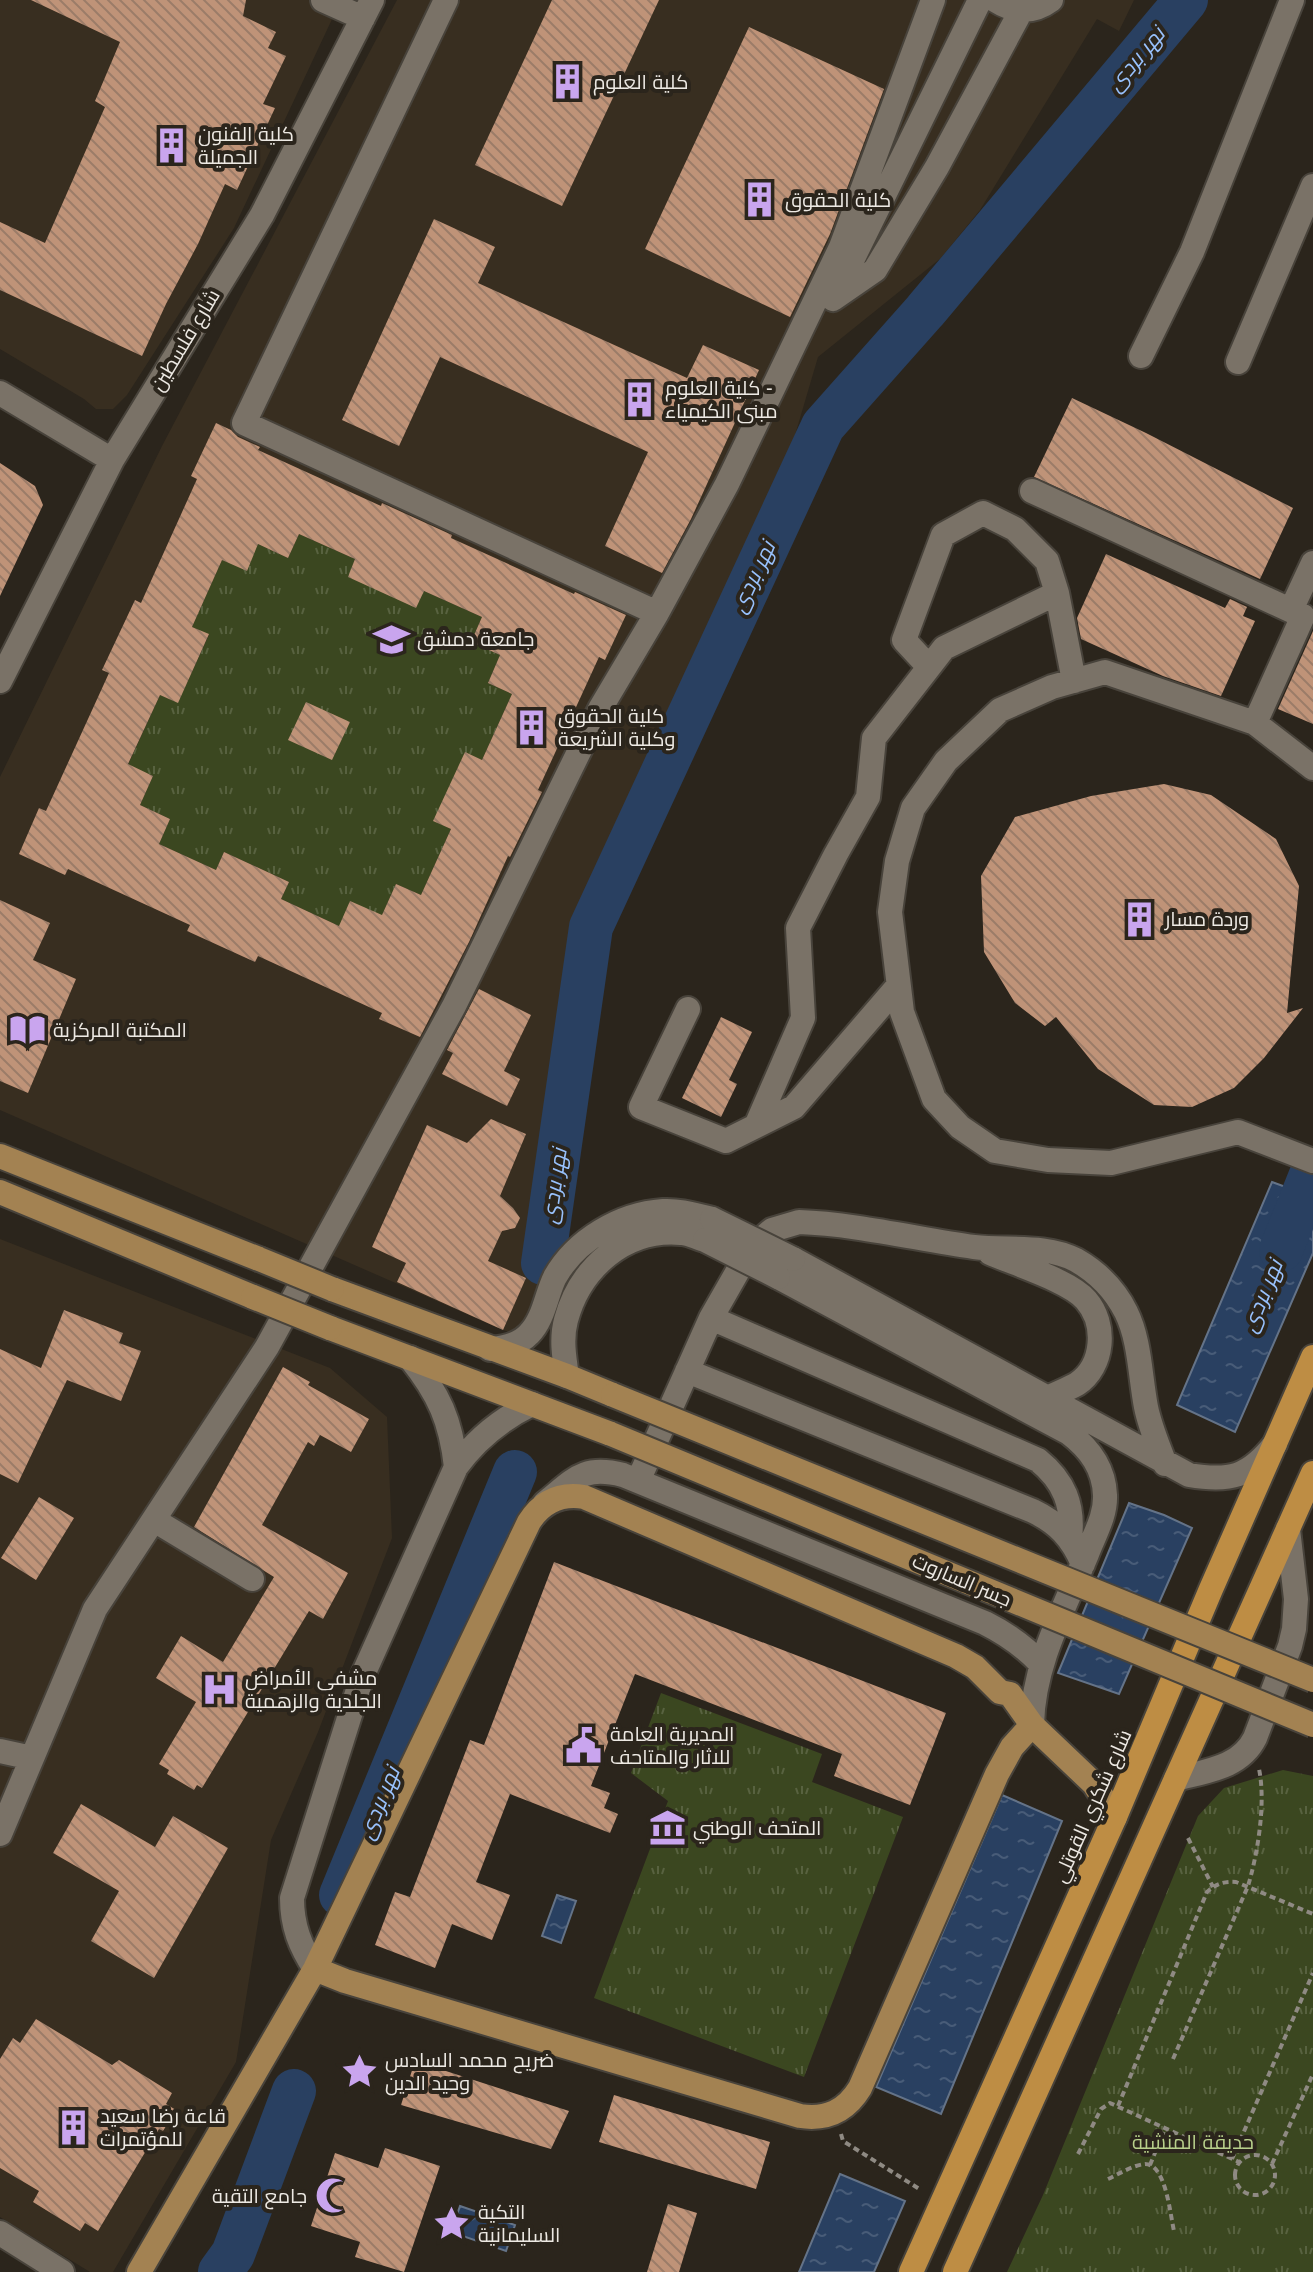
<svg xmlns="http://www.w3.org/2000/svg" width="1313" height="2272" font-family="Arial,Cairo,sans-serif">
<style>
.built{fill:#382e20}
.grass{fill:url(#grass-tufts)}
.water{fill:url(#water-ripples);stroke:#647388;stroke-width:2}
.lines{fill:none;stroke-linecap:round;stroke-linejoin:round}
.river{stroke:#294061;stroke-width:44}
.building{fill:url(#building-back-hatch);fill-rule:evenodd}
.minor-casing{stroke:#48433b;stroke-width:28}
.major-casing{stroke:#48433b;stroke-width:28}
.highway-casing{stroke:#48433b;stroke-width:28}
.path{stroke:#8f8a83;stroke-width:4;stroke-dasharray:6 4;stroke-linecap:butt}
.minor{stroke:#7a7267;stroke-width:24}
.major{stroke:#a38252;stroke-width:24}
.highway{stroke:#be8d44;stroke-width:24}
.minor-bridge-casing{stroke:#48433b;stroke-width:28;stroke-linecap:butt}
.major-bridge-casing{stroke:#48433b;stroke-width:28;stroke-linecap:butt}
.minor-bridge{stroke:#7a7267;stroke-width:24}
.major-bridge{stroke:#a38252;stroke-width:24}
.labels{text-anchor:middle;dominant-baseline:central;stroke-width:8;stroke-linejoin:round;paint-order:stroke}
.poi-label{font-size:20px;fill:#ede9e3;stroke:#2b251c;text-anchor:start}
.street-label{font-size:20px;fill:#ede9e3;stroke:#2b251c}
.park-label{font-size:20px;fill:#b8d08b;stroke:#2b251c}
.water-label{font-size:22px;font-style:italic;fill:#98c1fc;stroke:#2b251c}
</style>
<defs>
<pattern id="grass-tufts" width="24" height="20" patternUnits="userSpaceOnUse" patternTransform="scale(2)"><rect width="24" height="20" fill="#3b4720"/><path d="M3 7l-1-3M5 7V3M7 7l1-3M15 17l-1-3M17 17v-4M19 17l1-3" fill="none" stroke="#586240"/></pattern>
<pattern id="water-ripples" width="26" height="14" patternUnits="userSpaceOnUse" patternTransform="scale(2)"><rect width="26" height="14" fill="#294061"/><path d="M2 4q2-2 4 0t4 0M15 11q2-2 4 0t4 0" fill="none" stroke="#485c78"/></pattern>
<pattern id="building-back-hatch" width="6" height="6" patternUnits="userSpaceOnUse" patternTransform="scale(2)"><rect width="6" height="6" fill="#bf9378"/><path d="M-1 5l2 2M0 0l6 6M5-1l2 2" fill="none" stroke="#9b7c68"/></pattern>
</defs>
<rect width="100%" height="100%" fill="#2b251c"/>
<path class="built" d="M0,0h341l-107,228 -107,167 -14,14h-17l-12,-10 -84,-50z
M397,0h737l-15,31 -22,-12 -117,191 -39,48 -123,99 -43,146 -209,467 3,205 -6,101 -29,64 -31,-10 -503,-220v-333l162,-331z
M0,1239l330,129 57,49 5,121 -74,194 -47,108 -35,222 -123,210h-23l-90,-55z"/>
<path class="grass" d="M299,534l56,25 -6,18 75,14 58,26 -11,25 29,13 -12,28 24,11 -30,66 -17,-7 -31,68 17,8 -30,66 -25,-11 -14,31 -43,11 -58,-27 8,-17 -65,-30 -8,18 -57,-26 11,-25 -30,-14 13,-29 -25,-11 32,-70 18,7 31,-67 -17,-8 30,-67 36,-16 30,14z
M661,1693l161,61 -10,28 91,35 -99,260 -210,-79 74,-197 -37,-28z
M1283,1770l30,6v496h-306l36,-77 155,-379 26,-28z"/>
<path class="water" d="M1272,1182l41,15v56l-78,179 -58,-27z
M1129,1503l35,12 28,13 -73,166 -61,-21z
M1002,1795l60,26 -121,293 -65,-27z
M557,1895l19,6 -15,42 -19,-7z
M840,2174l65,27 -31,71h-75z
M460,2206l55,19 -9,26 -55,-19z"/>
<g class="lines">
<path class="river" d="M1281,1250l32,-80
M543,1263l48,-336 232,-501 102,-115 261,-311
M341,1895l174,-423
M220,2272l13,-18 61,-163"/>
</g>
<path class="building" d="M31,0h215l-3,16 33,16 -8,16 18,8 -23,48 12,4 -38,82 -12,-6 -27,60 -32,60 -24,52 -142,-66v-68l45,21 60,-136 -10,-6 25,-59z
M552,0h107l-97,206 -87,-41z
M749,27l135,62 -54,145 -40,83 -145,-68z
M434,219l61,28 -17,36 209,95 16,-33 56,25 -68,149 -29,54 -57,-27 43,-94 -208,-95 -41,89 -57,-26z
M1072,398l74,35 147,75 -33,71 -226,-102z
M216,423l15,7 7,7 22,10 -2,3 123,56 1,-3 70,32 -1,3 123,56 1,-2 51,23 -21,45 -6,-3 -61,133 4,2 -32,65 -2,-1 -39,86 -49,95 -41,-18 3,-6 -124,-57 -3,6 -68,-31 3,-6 -122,-56 -3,6 -46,-21 20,-46 7,3 63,-138 -7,-3 33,-70 6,3 56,-124 -6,-3zM299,534l56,25 -7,18 68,31 8,-17 58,26 -11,25 29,13 -12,28 24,11 -30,66 -17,-8 -32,69 18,8 -30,66 -25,-11 -14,31 -32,-14 -11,25 -58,-27 8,-17 -65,-30 -8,18 -57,-26 11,-25 -30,-14 13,-29 -25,-12 32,-69 18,8 31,-69 -17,-7 30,-67 25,11 11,-27 30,14z
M0,463l35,23 8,19 -43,91z
M1106,554l119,54 5,-9 17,8 -4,9 12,5 -34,75 -58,-20 -82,-37 -4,-21z
M1313,631v93l-35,-15z
M306,702l44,20 -18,38 -44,-20z
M1164,784l47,11 65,44 23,47 -12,127 16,-5 -39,50 -30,30 -42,19 -38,-2 -56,-36 -42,-52 -11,9 -30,-23 -31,-51 -3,-76 34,-59 76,-21z
M0,900l50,23 -17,37 43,19 -48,114 -28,-12z
M479,989l52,26 -27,56 16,8 -13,27 -65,-32 11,-21 -6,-3z
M721,1017l31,15 -23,48 8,4 -16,33 -39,-19z
M491,1119l35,15 -26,62 13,12 7,10 -5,10 -13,3 -14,30 38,17 -23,52 -106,-48 9,-19 -34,-16 55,-122 40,18z
M64,1310l59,23 -4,10 22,8 -20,50 -54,-21 -49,103 -18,-9v-125l41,19z
M283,1367l27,15 -2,3 61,34 -18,33 -31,-17 -6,11 -6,-4 -46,83 86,48 -25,46 -14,-8 -107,177 -5,-3 -3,5 -27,-16 2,-4 -10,-6 37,-62 -40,-24 25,-42 42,26 51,-85 -80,-50z
M39,1497l35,21 -38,62 -35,-22z
M554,1562l392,151 -36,92 -76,-29 8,-22 -207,-80 -44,112 19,7 -6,15 14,6 -8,19 -100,-39 -34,88 34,13 -18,45 -40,-16 -17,44 -60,-23 20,-53 15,5 60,-157 14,5z
M81,1804l74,43 18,-31 55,32 -74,130 -63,-37 28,-50 -66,-38z
M36,2019l76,46 7,-5 53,33 -6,11 10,6 -13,21 -4,-2 -61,102 -13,-8 -5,8 -47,-29 6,-11 -39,-23v-109l13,-21 7,5z
M415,2061l154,50 -18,38 -150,-44z
M614,2095l156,47 -14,47 -157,-47z
M385,2148l55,18 -36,106 -49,-15 5,-15 -49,-16 24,-73 43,15z
M668,2204l29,9 -18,59h-32z"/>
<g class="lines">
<defs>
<path id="minor" d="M323,0l40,18
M446,0l-202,423 413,190
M980,0l-147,299 42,-29 62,-103 84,-156
M995,0c19,12 37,14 56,0
M1141,356l51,-104 100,-252
M1238,362l75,-176
M0,393l112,67
M1032,491l271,125 -48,107
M1291,610l22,-47
M929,667l-25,-27 39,-105 40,-22 32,16 32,32 10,32
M0,681l112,-221 150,-245 110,-215
M1313,768l-58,-45 -150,-51 -53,15 -52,23 -54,51 -33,47 -16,53 -7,51 12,100 32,87 26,28 35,24 53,9 63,3 127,-31 75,29
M688,1009l-47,98 85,34 68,-34 104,-121
M756,1126l47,-108 -5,-90 38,-74 32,-57 6,-59 70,-90 113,-55 17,88
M990,1253c25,11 80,28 96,47 21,24 18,66 -9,84 -9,5 -19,9 -29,14
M793,1259l396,216c41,7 60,2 86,-31
M778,1277l291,156c21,16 35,35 36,62 1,21 -11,40 -18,59 -23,55 -54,110 -55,171
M711,1318l327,142c26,21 36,45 32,79
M490,1349c15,-1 29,-4 39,-15 15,-15 17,-39 26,-57 21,-37 65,-63 108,-66 17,-1 32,4 49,8
M410,1358c29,36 41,63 46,109
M687,1371l346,140c25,12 39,27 50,53
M567,1376c-3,-19 -6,-38 -1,-56 14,-52 59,-92 115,-87 8,0 16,5 24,7
M638,1481l73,-163 40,-70 21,-18 27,-8c57,2 118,17 175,25 33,4 71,-3 102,13 21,12 39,30 50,52 14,28 14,64 20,95 4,20 12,38 19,57
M545,1503c30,-24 38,-38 78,-28l362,148c22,11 39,23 56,41
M154,1520l98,59
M0,1751l32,7
M1176,1779c30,-8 64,-11 79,-41l35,-92 4,-17 2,-30 -8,-70
M0,1834l95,-225 172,-262 187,-341 146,-297 57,-96 70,-129 114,-237 92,-247
M315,1969c-15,-23 -23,-43 -23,-71l70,-221 94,-210c21,-29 45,-48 76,-63
M0,2233l62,39"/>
<path id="major" d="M0,1156l259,103
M0,1192l253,105
M332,1289l235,87 46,19
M330,1328l281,106
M315,1969l30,12 455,135c27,4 46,-5 60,-28l137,-314 15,-27 20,-22
M139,2272l176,-303 214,-447c13,-20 31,-29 55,-25l372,159 19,11 25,25 10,2 22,31 62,59 21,33"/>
<path id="highway" d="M911,2272l204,-455 96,-228 102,-232
M955,2272l358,-799"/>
</defs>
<use href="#minor" class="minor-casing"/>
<use href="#major" class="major-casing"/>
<use href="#highway" class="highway-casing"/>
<path class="path" d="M1188,1838l25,49
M1173,2059l75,-173c10,-33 18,-84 11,-117
M1118,2106l89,-214c9,-8 17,-11 29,-10l77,32
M841,2134l2,7 78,49
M1078,2154l23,-45 9,-6 129,59
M1235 2175a20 20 0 1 1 40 0a20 20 0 1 1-40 0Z
M1232,2159l81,-186
M1272,2164l41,-90
M1150,2165l15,-37
M1108,2179c11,-5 25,-14 37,-15 21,0 25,50 29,67"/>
<use href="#minor" class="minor"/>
<use href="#major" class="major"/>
<use href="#highway" class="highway"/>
<defs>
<path id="minor-bridge" d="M712,1219l81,40
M705,1240l73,37"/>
<path id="major-bridge" d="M259,1259l73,30
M253,1297l77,31
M613,1395l700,285
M611,1434l702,291"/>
</defs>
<use href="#minor-bridge" class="minor-bridge-casing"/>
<use href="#major-bridge" class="major-bridge-casing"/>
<use href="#minor-bridge" class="minor-bridge"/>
<use href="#major-bridge" class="major-bridge"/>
</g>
<defs>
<symbol id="building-bare" viewBox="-9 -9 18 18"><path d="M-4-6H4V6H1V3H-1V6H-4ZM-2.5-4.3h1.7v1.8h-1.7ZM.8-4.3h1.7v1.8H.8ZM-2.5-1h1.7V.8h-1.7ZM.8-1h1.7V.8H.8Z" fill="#c9a5ee" stroke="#2b251c" stroke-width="2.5" paint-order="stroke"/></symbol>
<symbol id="university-bare" viewBox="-9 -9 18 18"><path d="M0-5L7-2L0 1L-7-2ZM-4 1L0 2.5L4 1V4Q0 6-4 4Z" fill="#c9a5ee" stroke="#2b251c" stroke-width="2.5" paint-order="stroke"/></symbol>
<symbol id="library-bare" viewBox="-9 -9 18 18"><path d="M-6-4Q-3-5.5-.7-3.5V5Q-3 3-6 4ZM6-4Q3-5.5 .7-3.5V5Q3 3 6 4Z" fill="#c9a5ee" stroke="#2b251c" stroke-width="2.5" paint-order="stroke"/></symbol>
<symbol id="hospital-bare" viewBox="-9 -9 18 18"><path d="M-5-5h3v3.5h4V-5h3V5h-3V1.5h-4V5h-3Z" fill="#c9a5ee" stroke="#2b251c" stroke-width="2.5" paint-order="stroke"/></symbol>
<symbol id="civic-bare" viewBox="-9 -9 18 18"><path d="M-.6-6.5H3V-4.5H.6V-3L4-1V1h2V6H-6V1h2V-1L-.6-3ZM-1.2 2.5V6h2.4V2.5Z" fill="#c9a5ee" stroke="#2b251c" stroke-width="2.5" paint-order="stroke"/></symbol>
<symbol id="museum-bare" viewBox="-9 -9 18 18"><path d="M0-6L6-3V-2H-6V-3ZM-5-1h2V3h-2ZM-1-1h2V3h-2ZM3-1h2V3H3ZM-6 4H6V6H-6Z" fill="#c9a5ee" stroke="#2b251c" stroke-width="2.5" paint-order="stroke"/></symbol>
<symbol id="sight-bare" viewBox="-9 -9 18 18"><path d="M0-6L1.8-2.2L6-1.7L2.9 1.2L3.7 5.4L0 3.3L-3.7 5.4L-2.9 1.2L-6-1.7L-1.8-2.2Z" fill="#c9a5ee" stroke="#2b251c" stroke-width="2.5" paint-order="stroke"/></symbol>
<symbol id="mosque-bare" viewBox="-9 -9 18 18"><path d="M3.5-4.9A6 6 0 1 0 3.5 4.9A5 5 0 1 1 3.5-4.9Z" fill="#c9a5ee" stroke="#2b251c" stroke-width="2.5" paint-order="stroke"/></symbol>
</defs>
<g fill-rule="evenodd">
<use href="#building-bare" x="542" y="56" width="51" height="51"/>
<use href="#building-bare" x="146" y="120" width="51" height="51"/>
<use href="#building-bare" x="734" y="174" width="51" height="51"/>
<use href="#building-bare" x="614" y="374" width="51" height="51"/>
<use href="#university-bare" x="366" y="614" width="51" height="51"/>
<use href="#building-bare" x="506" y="702" width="51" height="51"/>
<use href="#building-bare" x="1114" y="894" width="51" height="51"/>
<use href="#library-bare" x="2" y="1004" width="51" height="51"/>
<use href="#hospital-bare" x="194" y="1664" width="51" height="51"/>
<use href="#civic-bare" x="558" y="1720" width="51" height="51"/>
<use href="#museum-bare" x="642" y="1802" width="51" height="51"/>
<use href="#sight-bare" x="334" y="2046" width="51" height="51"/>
<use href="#building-bare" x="48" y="2102" width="51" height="51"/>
<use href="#mosque-bare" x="308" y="2170" width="51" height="51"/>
<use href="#sight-bare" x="426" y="2198" width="51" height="51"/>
</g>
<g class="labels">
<g class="poi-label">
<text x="593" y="82">كلية العلوم</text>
<text x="198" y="134">كلية الفنون<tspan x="198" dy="23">الجميلة</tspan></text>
<text x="785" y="200">كلية الحقوق</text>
<text x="665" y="388">كلية العلوم -<tspan x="665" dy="23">مبنى الكيمياء</tspan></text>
<text x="417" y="639">جامعة دمشق</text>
<text x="558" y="716">كلية الحقوق<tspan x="558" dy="23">وكلية الشريعة</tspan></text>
<text x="1165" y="919">وردة مسار</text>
<text x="53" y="1030">المكتبة المركزية</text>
<text x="245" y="1678">مشفى الأمراض<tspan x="245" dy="23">الجلدية والزهمية</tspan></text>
<text x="610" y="1734">المديرية العامة<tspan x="610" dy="23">للاثار والمتاحف</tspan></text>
<text x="693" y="1828">المتحف الوطني</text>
<text x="385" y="2060">ضريح محمد السادس<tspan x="385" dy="23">وحيد الدين</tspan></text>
<text x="100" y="2116">قاعة رضا سعيد<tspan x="100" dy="23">للمؤتمرات</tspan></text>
<text x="307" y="2196" text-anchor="end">جامع التقية</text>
<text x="478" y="2212">التكية<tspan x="478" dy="23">السليمانية</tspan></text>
</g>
<g class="street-label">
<text transform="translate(185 340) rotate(-59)">شارع فلسطين</text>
<text transform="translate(962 1580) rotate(23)">جسر الساروت</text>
<text transform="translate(1092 1806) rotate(-66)">شارع شكري القوتلي</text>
</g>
<g class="park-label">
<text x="1193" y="2142">حديقة المنشية</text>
</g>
<g class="water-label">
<text transform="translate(1136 59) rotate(-50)">نهر بردى</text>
<text transform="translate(753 577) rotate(-65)">نهر بردى</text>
<text transform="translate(554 1186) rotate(-82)">نهر بردى</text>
<text transform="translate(1262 1296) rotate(-68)">نهر بردى</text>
<text transform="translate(379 1803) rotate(-68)">نهر بردى</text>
</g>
</g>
</svg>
